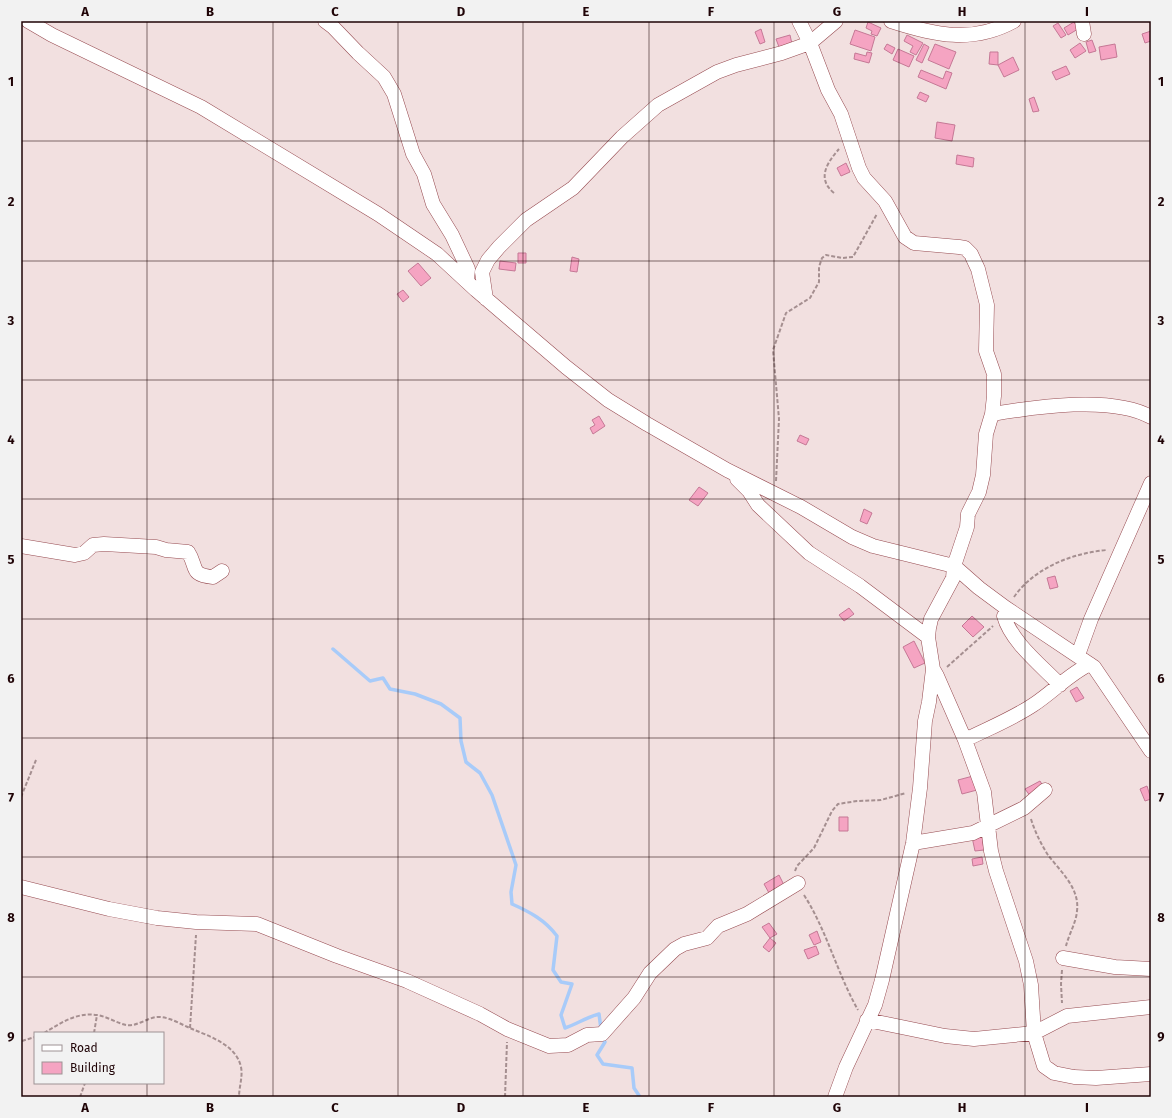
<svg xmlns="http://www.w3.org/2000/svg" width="1172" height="1118" font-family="'Fira Sans',sans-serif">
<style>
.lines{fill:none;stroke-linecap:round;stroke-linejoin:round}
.stream{stroke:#a8cbf9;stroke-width:3.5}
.building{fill:#f5a4c2;stroke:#c57895}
.minor-casing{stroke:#974b51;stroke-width:15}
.path{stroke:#a58f90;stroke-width:2;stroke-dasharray:4 2;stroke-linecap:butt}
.minor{stroke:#fff;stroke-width:14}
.grid{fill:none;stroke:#1f0306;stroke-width:1;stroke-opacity:0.55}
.neatline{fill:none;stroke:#1f0306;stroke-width:1.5}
.grid-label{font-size:13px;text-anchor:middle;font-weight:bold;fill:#1f0306}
</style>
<rect width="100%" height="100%" fill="#f2e0e0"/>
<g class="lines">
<path class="stream" d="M333,649l37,32 13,-3 7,11 25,5 26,10 19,14 1,23 5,21 14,11 12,22 24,70 -5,27 1,12c18,8 33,16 45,32l-4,34 8,12 11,2 -11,31 4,13c12,-4 22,-11 34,-14l2,15
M603,1037l2,5 -8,13 6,9 29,4 2,20 6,9"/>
</g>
<path class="building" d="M868,22l13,6 -4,8 -6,-2 1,-3 -6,-3z
M1074,22l4,7 -10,6 -4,-7z
M1058,23l8,12 -5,3 -8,-12z
M761,29l4,13 -5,2 -5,-12z
M855,30l20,7 -4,14 -21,-7z
M1151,31v10l-6,2 -3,-9z
M790,35l2,9 -13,3 -3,-8z
M907,35l16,8 -7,12 -6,-3 3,-6 -9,-5z
M1092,40l4,11 -7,2 -3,-11z
M1080,43l6,8 -11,7 -5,-8z
M887,44l8,4 -3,6 -8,-5z
M924,44l5,3 -7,16 -6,-3z
M935,44l21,8 -7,17 -21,-9z
M1115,44l2,13 -16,3 -2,-13z
M898,49l16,7 -5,11 -16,-7z
M867,52l5,1 -3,10 -15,-4 1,-6 11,3z
M990,52h8v13l-9,-1z
M1013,57l6,13 -15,7 -6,-12z
M1066,66l4,8 -14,6 -4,-8z
M921,70l22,9 3,-8 6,2 -6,16 -28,-12z
M920,92l9,4 -3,6 -9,-4z
M1034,97l5,14 -6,1 -4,-13z
M937,122l18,3 -3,16 -17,-3z
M957,155l17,3 -1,9 -17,-3z
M846,163l4,9 -9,4 -4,-8z
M518,253h8v10h-8z
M572,257l7,2 -2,13 -7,-1z
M500,261l16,2 -1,8 -16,-2z
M418,263l13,15 -10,8 -13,-15z
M403,290l6,7 -6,5 -6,-8z
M599,416l6,10 -12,8 -3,-6 5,-3 -3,-5z
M800,435l9,4 -3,6 -9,-4z
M699,487l9,6 -10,13 -9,-6z
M864,509l8,4 -5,11 -7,-3z
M1055,576l3,11 -8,2 -3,-11z
M849,608l5,6 -10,7 -5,-6z
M972,616l12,11 -11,10 -11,-11z
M914,641l11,22 -11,5 -11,-21z
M1077,687l7,11 -8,4 -6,-11z
M973,776l4,14 -15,4 -4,-14z
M1040,781l4,7 -13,9 -6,-8z
M1147,786l4,13 -6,2 -5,-12z
M839,817h9v14h-9z
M982,836l2,14 -9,1 -3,-14z
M982,857l1,7 -10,2 -1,-7z
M779,875l5,10 -15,8 -5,-9z
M769,923l8,11 -7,4 -8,-11z
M817,931l4,11 -7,3 -5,-10z
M770,938l6,5 -7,9 -6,-5z
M816,946l3,8 -11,5 -4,-9z"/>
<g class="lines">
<defs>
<path id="minor" d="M28,21l24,14 149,72 177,107 59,40 39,36 90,77 42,33 39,24 80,46 74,37 51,30 21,9 81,20 25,22 27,20 88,59 57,84
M325,21l8,6 25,26 26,24 10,17 19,60 11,20 9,30 19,31 16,34 -1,11
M799,21l11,22 18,47 13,24 18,54 5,10 21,23 20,36 9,6 45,4 6,1 6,6 7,15 9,36 -1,46 8,23v22l-2,18 -6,20 -3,41 -4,17 -11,22 -1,13 -13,39 -1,12 -22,41 -2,9 -1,9 5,32 -4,33 -4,19 -5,67 -7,55 -31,137 -7,25 -29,62 -11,30
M891,21c43,14 81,23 123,0
M1082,21l2,13
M486,299l-4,-27 6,-12 11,-13 27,-27 47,-32 49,-51 36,-32 59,-33 19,-7 46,-12 28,-10 26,-22
M992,414c43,-7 120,-19 159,3
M737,479l12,12 9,14 51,48 51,33 68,51
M21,546l54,9 9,-2 9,-8 11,-1 52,3 10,3 22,2c10,15 1,23 25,25l9,-6
M1004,616c7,26 38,50 56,69
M1078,655l13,-36 60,-136
M933,669l4,7 28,64 19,52 7,59 5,20 30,90 5,24 3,48 10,33 10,7 20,4 22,1 55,-4
M965,740c22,-11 47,-21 68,-35 20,-13 36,-31 57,-41
M913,843l60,-10 51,-25 21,-18
M21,887l88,22 48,9 39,4 61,2 80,32 70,25 73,33 27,15 42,17 19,-1 19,-10 15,-1 32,-36 16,-25 25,-24 9,-5 23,-6 11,-12 29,-12 51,-31
M1063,958l52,9 36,2
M867,1020l78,16 29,3 60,-6 33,-17 84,-9"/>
</defs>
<use href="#minor" class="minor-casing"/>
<path class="path" d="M834,193c-17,-14 -8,-29 5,-44
M776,481l3,-62 -6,-69 13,-37 24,-15 9,-16v-15l3,-9 4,-3 16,3 11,-1 24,-43
M1014,597c20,-29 58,-44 93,-47
M947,667l46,-41
M21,797l15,-37
M1031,819c4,13 10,25 17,36 12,16 32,33 29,56 -1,12 -8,23 -11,35
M795,871l2,-5 17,-18 18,-37 6,-7 19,-3 24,-1 25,-7
M804,895c23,36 33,78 54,115
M1062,970l-1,14 1,19
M190,1028l6,-93
M21,1032v26
M44,1033c17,-10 32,-21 53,-18 11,2 20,8 29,10 11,2 22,-8 32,-8 12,0 22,7 32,11 18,8 46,16 51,39 2,10 -2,20 -2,30
M94,1033l3,-18
M22,1041l13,-4
M80,1097l5,-14
M505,1097l2,-55"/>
<use href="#minor" class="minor"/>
</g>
<path class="grid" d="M147,21v1012M273,21v1076M398,21v1076M523,21v1076M649,21v1076M774,21v1076M899,21v1076M1025,21v1076M21,141h1130M21,261h1130M21,380h1130M21,499h1130M21,619h1130M21,738h1130M21,857h1130M21,977h1130M147,1083v14"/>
<rect width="1172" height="1118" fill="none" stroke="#f2f2f2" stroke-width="44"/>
<rect x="34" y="1032" width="130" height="52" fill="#f2f2f2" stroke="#9e9294"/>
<rect x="42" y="1045" width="20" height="6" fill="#ffffff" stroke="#9e9294"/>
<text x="70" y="1052" font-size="12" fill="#1f0306">Road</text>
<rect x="42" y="1062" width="20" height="12" fill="#f5a4c2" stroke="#9e9294"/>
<text x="70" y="1072" font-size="12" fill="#1f0306">Building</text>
<rect x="22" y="22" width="1128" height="1074" class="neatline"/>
<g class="grid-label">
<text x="85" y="16">A</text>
<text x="210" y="16">B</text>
<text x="335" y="16">C</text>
<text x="461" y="16">D</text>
<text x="586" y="16">E</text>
<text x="711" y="16">F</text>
<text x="837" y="16">G</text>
<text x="962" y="16">H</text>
<text x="1087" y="16">I</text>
<text x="11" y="86">1</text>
<text x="1161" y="86">1</text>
<text x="11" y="206">2</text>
<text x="1161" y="206">2</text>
<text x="11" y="325">3</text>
<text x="1161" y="325">3</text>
<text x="11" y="444">4</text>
<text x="1161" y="444">4</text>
<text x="11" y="564">5</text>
<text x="1161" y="564">5</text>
<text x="11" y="683">6</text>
<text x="1161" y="683">6</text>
<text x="11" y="802">7</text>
<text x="1161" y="802">7</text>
<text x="11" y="922">8</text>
<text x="1161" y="922">8</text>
<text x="11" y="1041">9</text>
<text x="1161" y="1041">9</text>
<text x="85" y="1112">A</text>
<text x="210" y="1112">B</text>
<text x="335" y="1112">C</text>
<text x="461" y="1112">D</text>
<text x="586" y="1112">E</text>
<text x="711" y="1112">F</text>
<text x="837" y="1112">G</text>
<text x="962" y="1112">H</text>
<text x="1087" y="1112">I</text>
</g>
</svg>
